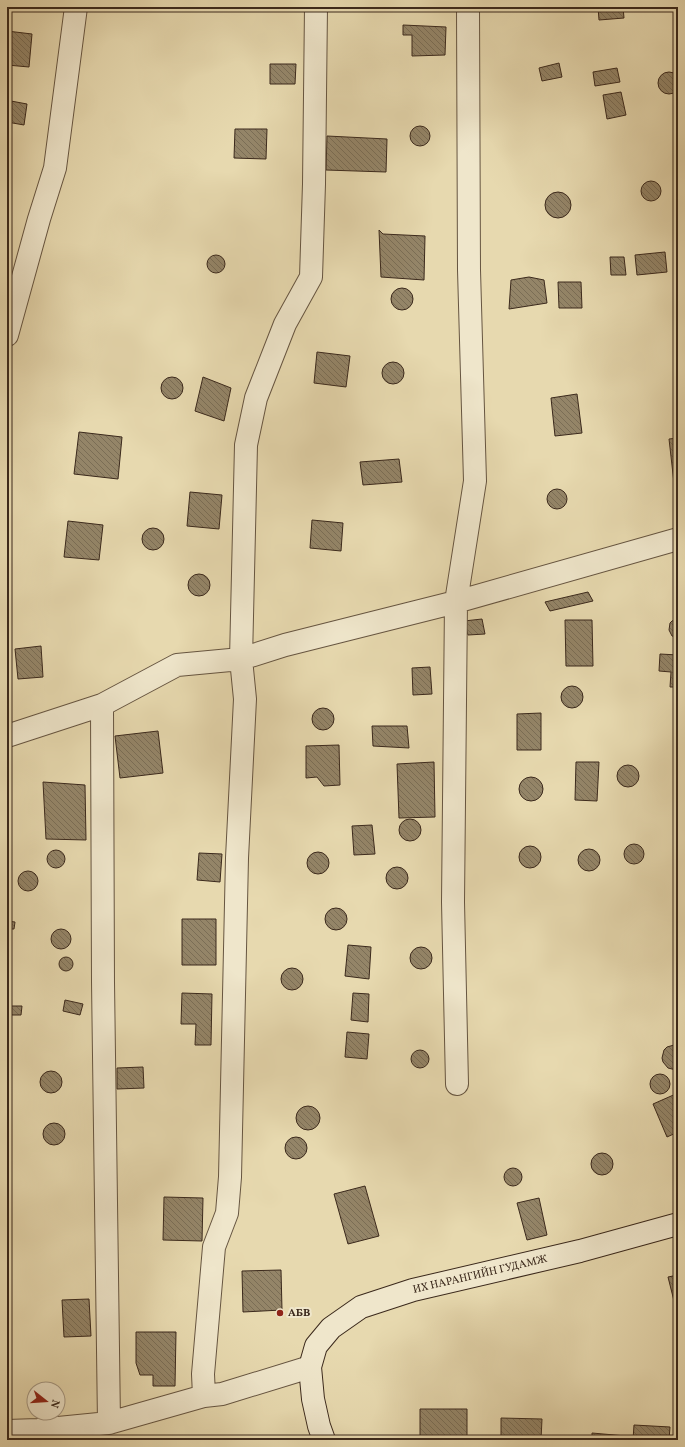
<svg xmlns="http://www.w3.org/2000/svg" width="685" height="1447" font-family="Vollkorn,serif">
<style>
.building{fill:url(#building-back-hatch);stroke:#3b291c}
.lines{fill:none;stroke-linecap:round;stroke-linejoin:round}
.street-casing{stroke:#665541;stroke-width:24}
.secondary-casing{stroke:#3b291c;stroke-width:24}
.street{stroke:#efe6cb;stroke-width:22}
.secondary{stroke:#efe6cb;stroke-width:22}
.poi-dot{fill:#8f2418;stroke:#efe6cb;stroke-width:1.5}
.labels{text-anchor:middle;dominant-baseline:central;stroke-width:4;stroke-linejoin:round;paint-order:stroke}
.street-label{font-size:11px;fill:#3b291c;stroke:#efe6cb}
.poi-label{font-size:11px;font-weight:bold;fill:#3b291c;stroke:#efe6cb;text-anchor:start}
</style>
<defs>
<pattern id="building-back-hatch" width="6" height="6" patternUnits="userSpaceOnUse"><rect width="6" height="6" fill="#948568"/><path d="M-1 5l2 2M0 0l6 6M5-1l2 2" fill="none" stroke="#7a6d55"/></pattern>
</defs>
<rect width="100%" height="100%" fill="#e7d9af"/>
<filter id="stains"><feTurbulence type="fractalNoise" baseFrequency=".005" numOctaves="4"/><feColorMatrix values="0 0 0 0 .2 0 0 0 0 .09 0 0 0 0 .02 0 0 0 .5 -.17"/></filter>
<radialGradient id="worn" r=".72"><stop offset=".6" stop-color="#630" stop-opacity="0"/><stop offset="1" stop-color="#630" stop-opacity=".3"/></radialGradient>
<path class="building" d="M598,7h25l1,11 -25,2z
M403,25l43,2 -1,28 -33,1v-21h-9z
M7,31l25,3 -3,33 -22,-2z
M559,63l3,14 -20,4 -3,-13z
M270,64h26l-1,20h-25z
M617,68l3,14 -25,4 -2,-14z
M658 83a11 11 0 1 1 22 0a11 11 0 1 1-22 0Z
M621,92l5,23 -19,4 -4,-24z
M11,101l16,3 -3,21 -17,-3z
M410 136a10 10 0 1 1 20 0a10 10 0 1 1-20 0Z
M235,129h32l-1,30 -32,-1z
M327,136l60,3 -1,33 -60,-2z
M641 191a10 10 0 1 1 20 0a10 10 0 1 1-20 0Z
M545 205a13 13 0 1 1 26 0a13 13 0 1 1-26 0Z
M379,230l4,4 42,2 -1,44 -43,-3z
M665,252l2,20 -30,3 -2,-20z
M207 264a9 9 0 1 1 18 0a9 9 0 1 1-18 0Z
M610,257h14l2,18h-15z
M529,277l15,3 3,23 -38,6 2,-29z
M558,282h23l1,26h-23z
M391 299a11 11 0 1 1 22 0a11 11 0 1 1-22 0Z
M317,352l33,4 -4,31 -32,-4z
M382 373a11 11 0 1 1 22 0a11 11 0 1 1-22 0Z
M161 388a11 11 0 1 1 22 0a11 11 0 1 1-22 0Z
M203,377l28,11 -7,33 -29,-10z
M577,394l5,39 -27,3 -4,-38z
M79,432l43,5 -4,42 -44,-5z
M678,438v45h-4l-5,-44z
M399,459l3,23 -39,3 -3,-23z
M547 499a10 10 0 1 1 20 0a10 10 0 1 1-20 0Z
M190,492l32,3 -3,34 -32,-3z
M312,520l31,3 -2,28 -31,-3z
M68,521l35,4 -4,35 -35,-3z
M142 539a11 11 0 1 1 22 0a11 11 0 1 1-22 0Z
M188 585a11 11 0 1 1 22 0a11 11 0 1 1-22 0Z
M588,592l5,9 -43,10 -5,-9z
M678,618v20l-6,-2 -3,-6 1,-7 2,-2z
M482,619l3,15 -17,1 -4,-14z
M565,620h27l1,46h-27z
M41,646l2,31 -25,2 -3,-30z
M660,654l18,1v32h-8l1,-15 -12,-1z
M430,667l2,27 -19,1 -1,-27z
M561 697a11 11 0 1 1 22 0a11 11 0 1 1-22 0Z
M312 719a11 11 0 1 1 22 0a11 11 0 1 1-22 0Z
M541,713v37h-24v-36z
M372,726h35l2,22 -36,-2z
M158,731l5,42 -43,5 -5,-42z
M339,745l1,40 -16,1 -7,-9 -11,1v-32z
M434,762l1,55 -36,1 -2,-54z
M576,762h23l-2,39 -22,-1z
M617 776a11 11 0 1 1 22 0a11 11 0 1 1-22 0Z
M519 789a12 12 0 1 1 24 0a12 12 0 1 1-24 0Z
M43,782l42,3 1,55 -40,-1z
M399 830a11 11 0 1 1 22 0a11 11 0 1 1-22 0Z
M372,825l3,29 -21,1 -2,-29z
M624 854a10 10 0 1 1 20 0a10 10 0 1 1-20 0Z
M519 857a11 11 0 1 1 22 0a11 11 0 1 1-22 0Z
M578 860a11 11 0 1 1 22 0a11 11 0 1 1-22 0Z
M47 859a9 9 0 1 1 18 0a9 9 0 1 1-18 0Z
M307 863a11 11 0 1 1 22 0a11 11 0 1 1-22 0Z
M199,853l23,1 -2,28 -23,-2z
M386 878a11 11 0 1 1 22 0a11 11 0 1 1-22 0Z
M18 881a10 10 0 1 1 20 0a10 10 0 1 1-20 0Z
M325 919a11 11 0 1 1 22 0a11 11 0 1 1-22 0Z
M182,919h34v46h-34z
M7,921l8,1 -1,7h-7z
M51 939a10 10 0 1 1 20 0a10 10 0 1 1-20 0Z
M348,945l23,2 -2,32 -24,-3z
M410 958a11 11 0 1 1 22 0a11 11 0 1 1-22 0Z
M59 964a7 7 0 1 1 14 0a7 7 0 1 1-14 0Z
M281 979a11 11 0 1 1 22 0a11 11 0 1 1-22 0Z
M182,993l30,1 -1,51h-16l1,-21h-15z
M353,993l16,1 -1,28 -17,-2z
M65,1000l18,4 -3,11 -17,-4z
M7,1006h15l-1,9h-14z
M347,1032l22,2 -2,25 -22,-2z
M674,1045h4v24l-2,1 -8,-2 -5,-6 -1,-4 2,-8 3,-3z
M411 1059a9 9 0 1 1 18 0a9 9 0 1 1-18 0Z
M143,1067l1,21 -27,1v-21z
M40 1082a11 11 0 1 1 22 0a11 11 0 1 1-22 0Z
M650 1084a10 10 0 1 1 20 0a10 10 0 1 1-20 0Z
M678,1093v39l-11,5 -14,-33z
M296 1118a12 12 0 1 1 24 0a12 12 0 1 1-24 0Z
M43 1134a11 11 0 1 1 22 0a11 11 0 1 1-22 0Z
M285 1148a11 11 0 1 1 22 0a11 11 0 1 1-22 0Z
M591 1164a11 11 0 1 1 22 0a11 11 0 1 1-22 0Z
M504 1177a9 9 0 1 1 18 0a9 9 0 1 1-18 0Z
M365,1186l14,50 -31,8 -14,-50z
M164,1197l39,1 -1,43 -39,-1z
M539,1198l8,37 -20,5 -10,-37z
M281,1270l1,40 -39,2 -1,-41z
M678,1275v42l-10,-40z
M89,1299l2,37 -27,1 -2,-37z
M136,1332h40l-1,54h-22v-11h-13l-4,-12z
M420,1409h47v31h-47z
M501,1418l41,1 -1,21h-40z
M634,1425l36,2 -1,13h-36z
M592,1433l34,3v4h-34z"/>
<g class="lines">
<defs>
<path id="street" d="M7,335l32,-116 16,-51 21,-161
M102,705l1,277 6,441
M7,736l95,-31 75,-40 64,-6 44,-14 171,-43 222,-63
M457,1084l-4,-182 3,-300 19,-121 -6,-211 -1,-263
M204,1396l-1,-22 11,-127 13,-34 3,-36 7,-319 8,-159 -4,-40 5,-214 10,-47 29,-74 26,-47 3,-93 2,-177
M7,1431l31,-1 71,-7 95,-27 18,-2 88,-27"/>
<g id="secondary">
<path id="s1" d="M324,1440l-5,-14 -6,-27 -3,-32 6,-21 15,-18 30,-21 52,-17 167,-39 98,-27"/>
</g>
</defs>
<use href="#street" class="street-casing"/>
<use href="#secondary" class="secondary-casing"/>
<use href="#street" class="street"/>
<use href="#secondary" class="secondary"/>
</g>
<circle class="poi-dot" cx="280" cy="1313" r="4"/>
<g class="labels">
<g class="street-label">
<text stroke="none"><textPath href="#s1" startOffset="280">ИХ НАРАНГИЙН ГУДАМЖ</textPath></text>
</g>
<g class="poi-label">
<text x="288" y="1313">АБВ</text>
</g>
</g>
<rect width="685" height="1447" fill="none" stroke="#e7d9af" stroke-width="24"/>
<rect x="8" y="8" width="669" height="1431" fill="none" stroke="#3b291c" stroke-width="2"/>
<rect x="12" y="12" width="661" height="1423" fill="none" stroke="#3b291c"/>
<g transform="translate(46 1401) rotate(107)"><circle r="19" fill="#efe6cb" stroke="#a79a85"/>
<path d="M0-3L7 15L0 10L-7 15Z" fill="#8f2418"/>
<text y="-6" font-size="11" font-weight="bold" text-anchor="middle" fill="#3b291c">N</text>
</g>
<rect width="100%" height="100%" filter="url(#stains)"/>
<rect width="100%" height="100%" fill="url(#worn)"/>
</svg>
